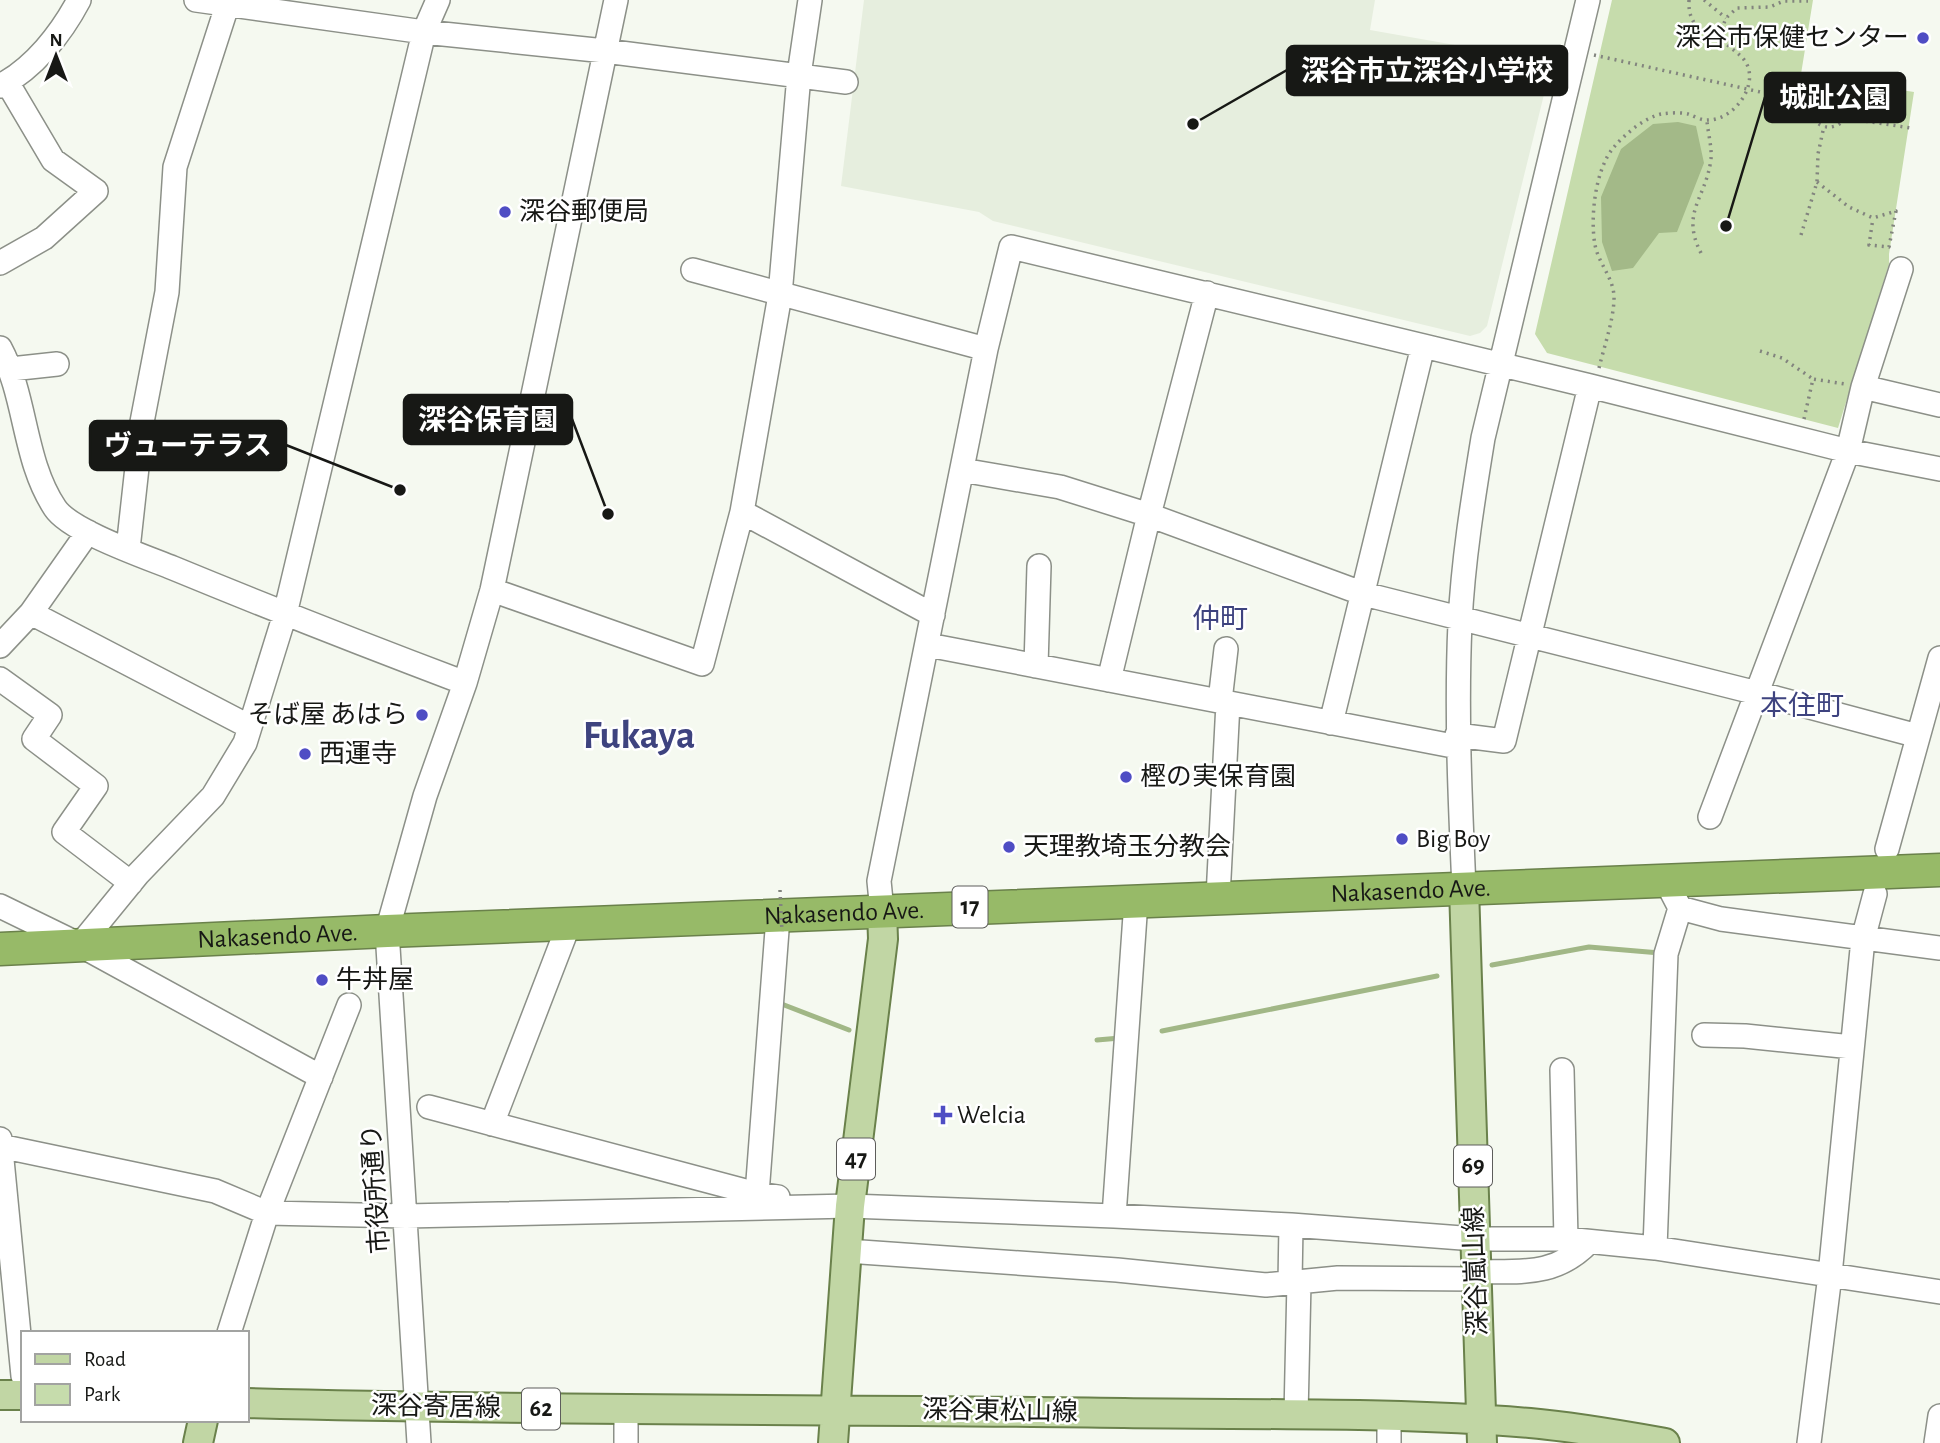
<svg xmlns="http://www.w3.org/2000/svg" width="1940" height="1443" font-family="'Alegreya Sans','Noto Sans JP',sans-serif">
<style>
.built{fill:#e6eede}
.green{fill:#c6dcac}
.forest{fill:#a3b988}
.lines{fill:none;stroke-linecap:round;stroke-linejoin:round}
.stream{stroke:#a1b786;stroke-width:5}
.minor-casing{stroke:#8c9088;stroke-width:26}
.major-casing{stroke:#6a814b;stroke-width:32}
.highway-casing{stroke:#6a814b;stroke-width:35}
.path{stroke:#82847e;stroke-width:3.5;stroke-dasharray:2 5;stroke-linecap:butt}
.minor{stroke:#fff;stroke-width:23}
.major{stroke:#c1d6a4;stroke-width:28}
.highway{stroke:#97ba68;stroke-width:32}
.path-bridge{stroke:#82847e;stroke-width:3.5;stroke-dasharray:2 5;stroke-linecap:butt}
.poi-dot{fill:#4f4dc4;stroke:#fff;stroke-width:2.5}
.labels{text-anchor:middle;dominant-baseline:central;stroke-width:5;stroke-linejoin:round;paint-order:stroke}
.shield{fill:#fff;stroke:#5d5d5b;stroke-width:2}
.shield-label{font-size:24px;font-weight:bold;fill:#171815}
.poi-label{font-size:26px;fill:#171815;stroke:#fff;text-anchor:start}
.street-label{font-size:26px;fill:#171815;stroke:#fff}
.neighbourhood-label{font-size:28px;fill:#3e437f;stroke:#fff}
.town-label{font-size:40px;font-weight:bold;fill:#3e437f;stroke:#fff}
.leader{fill:none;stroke:#171815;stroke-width:2.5}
.callout-dot{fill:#171815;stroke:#fff;stroke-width:2.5}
.callout{fill:#171815;stroke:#171815;stroke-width:2.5}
.callout-label{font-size:28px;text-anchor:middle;font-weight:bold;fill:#fff}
</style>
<rect width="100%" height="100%" fill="#f5f9f0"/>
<path class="built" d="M864,0h511l-5,30 182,32 -65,264 -7,7 -10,3 -477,-115 -14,-9 -138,-26z"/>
<path class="green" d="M1612,0h201l-12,74 113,18 -25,162v10l-51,164 -291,-75 -12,-19z"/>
<path class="forest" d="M1678,122l18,4 8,37 -27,69 -18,1 -26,35 -21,3 -10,-29 -1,-45 20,-48 32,-25z"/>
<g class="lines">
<path class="stream" d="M1492,965l97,-18 71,6
M779,1003l70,27
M1162,1031l275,-55
M1097,1040l23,-2"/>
<defs>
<path id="minor" d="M196,0l228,32 181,19 241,31
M0,86c34,-18 61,-52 79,-86
M0,263l44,-25 52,-47 -43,-31 -46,-78
M693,270l293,79
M0,348c27,50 23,112 55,160 15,23 91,49 118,60 97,40 194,78 292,115
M11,369l46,-5
M1863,387l77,18
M962,470l98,17 89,28 215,79 393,99 161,43
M742,512l191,103
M128,549l14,-127 25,-130 8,-125 52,-161
M492,590l210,74 40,-152 38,-217 19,-220 11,-75
M31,613l219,114
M928,645l530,102
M0,646l31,-33 57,-81
M1036,666l3,-100
M0,679l50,36 -16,24 62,47 -32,46 67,51
M1109,680l40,-165 58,-222
M1220,701l6,-52
M1331,723l92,-377
M1457,735l47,6 86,-355
M1710,817l138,-366 15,-64 38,-118
M1887,849l53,-191
M1464,888c-4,-89 -8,-177 -4,-265 3,-62 13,-124 23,-185l105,-438
M1218,897l10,-194
M0,906l80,39 241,132
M1680,908l41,11 219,29
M882,911l-3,-30 107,-532 25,-102 579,139 258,65 92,18
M80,945l58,-71 75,-78 32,-53 40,-129 139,-582 14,-32
M1704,1035l41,1 107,11
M1562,1070l4,169
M429,1107l328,87 21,3
M492,1124l77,-200
M0,1139l23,237
M0,1146l215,45 52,22 139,3 444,-10 264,10 177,9 184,14h91l89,9 285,44
M757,1194l21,-277
M1114,1216l22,-315
M1655,1248l11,-294 14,-46 -15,-29
M847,1251l270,19 149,15 72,-7 138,1
M1476,1272c45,-1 79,5 113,-30
M1290,1283l1,-58
M229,1333l38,-120 82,-208
M626,1410v33
M1296,1415l3,-133
M419,1443l-32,-512 38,-135 40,-113 27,-93 124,-590
M1389,1443v-26
M1809,1443l21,-168 33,-336 12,-45
M1936,1443l4,-27"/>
<path id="major" d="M1464,888l18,555
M0,1395h23
M247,1403c292,8 585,6 877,10 135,2 272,-1 406,10 46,4 90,12 135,20
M198,1443l5,-23
M833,1443l17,-237 33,-267 -1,-28"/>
<g id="highway">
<path id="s1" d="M0,949l387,-18 1553,-61"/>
</g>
</defs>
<use href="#minor" class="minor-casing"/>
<use href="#major" class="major-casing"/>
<use href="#highway" class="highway-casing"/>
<path class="path" d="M1689,0c-1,22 9,32 30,36
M1704,0l22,18
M1594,55l216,48
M1810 108a19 19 0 1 1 38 0a19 19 0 1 1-38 0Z
M1845,118l66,10
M1817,182l32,25 24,11 23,-7 -7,36 -20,-2 4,-27
M1801,235l16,-53 1,-28 6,-28
M1701,253c-21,-41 5,-54 10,-94 1,-12 -3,-26 -4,-38
M1760,351l22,7 31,21
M1599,368c5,-21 14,-46 15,-68 1,-21 -15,-35 -19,-55 -5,-27 0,-76 19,-98 11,-13 30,-29 47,-33 8,-1 19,-2 27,0 6,2 14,7 20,6 24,0 48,-30 40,-53 -5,-14 -21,-19 -29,-31l7,-18 11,-10 33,-1 14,-6h24
M1804,419l9,-40 32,5"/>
<use href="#minor" class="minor"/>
<use href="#major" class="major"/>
<use href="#highway" class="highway"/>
<path class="path-bridge" d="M780,890l2,42"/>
</g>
<g class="poi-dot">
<circle cx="1923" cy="38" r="7"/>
<circle cx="505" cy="212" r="7"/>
<circle cx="422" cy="715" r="7"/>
<circle cx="305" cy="754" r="7"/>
<circle cx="1126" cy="777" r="7"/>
<circle cx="1402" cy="839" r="7"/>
<circle cx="1009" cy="847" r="7"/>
<circle cx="322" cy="980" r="7"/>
<path d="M939.5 1104.5h7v7h7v7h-7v7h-7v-7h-7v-7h7z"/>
</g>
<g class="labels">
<g class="shield">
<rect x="952.5" y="886.5" width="35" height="41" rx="5"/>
<rect x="837" y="1138.5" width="38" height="41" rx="5"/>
<rect x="1454" y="1145.5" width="38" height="41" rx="5"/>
<rect x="522" y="1388.5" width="38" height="41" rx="5"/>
</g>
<g class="shield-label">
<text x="970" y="907">17</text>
<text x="856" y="1159">47</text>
<text x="1473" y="1166">69</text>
<text x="541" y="1409">62</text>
</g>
<g class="poi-label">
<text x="1909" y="38" text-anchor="end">深谷市保健センター</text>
<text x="519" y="212">深谷郵便局</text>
<text x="408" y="715" text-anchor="end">そば屋 あはら</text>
<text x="319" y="754">西運寺</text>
<text x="1140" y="777">樫の実保育園</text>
<text x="1416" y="839">Big Boy</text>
<text x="1023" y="847">天理教埼玉分教会</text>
<text x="336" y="980">牛丼屋</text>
<text x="957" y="1115">Welcia</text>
</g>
<g class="street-label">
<text stroke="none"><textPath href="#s1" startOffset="1412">Nakasendo Ave.</textPath></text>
<text stroke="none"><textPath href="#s1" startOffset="845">Nakasendo Ave.</textPath></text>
<text stroke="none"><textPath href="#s1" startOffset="278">Nakasendo Ave.</textPath></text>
<text transform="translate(376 1189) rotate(-94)">市役所通り</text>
<text transform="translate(1476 1271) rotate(-92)">深谷嵐山線</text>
<text transform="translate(436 1407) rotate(1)">深谷寄居線</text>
<text transform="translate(1000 1411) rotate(1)">深谷東松山線</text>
</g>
<g class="neighbourhood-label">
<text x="1220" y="620">仲町</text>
<text x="1802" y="707">本住町</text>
</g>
<g class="town-label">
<text x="639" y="736">Fukaya</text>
</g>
</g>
<path class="leader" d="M1193 124L1287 70M1726 226L1765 97M608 514L572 419M400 490L286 445"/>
<g class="callout-dot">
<circle cx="1193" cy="124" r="7"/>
<circle cx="1726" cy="226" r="7"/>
<circle cx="608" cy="514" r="7"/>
<circle cx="400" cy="490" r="7"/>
</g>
<g class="callout">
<rect x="1287" y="46" width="280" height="49" rx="7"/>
<rect x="1765" y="73" width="140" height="49" rx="7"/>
<rect x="404" y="395" width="168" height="49" rx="7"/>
<rect x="90" y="421" width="196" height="49" rx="7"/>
</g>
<g class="callout-label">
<text x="1427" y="80">深谷市立深谷小学校</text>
<text x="1835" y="107">城趾公園</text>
<text x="488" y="429">深谷保育園</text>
<text x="188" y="455">ヴューテラス</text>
</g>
<rect x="21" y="1331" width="228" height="91" fill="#ffffff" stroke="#a2a3a1" stroke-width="2"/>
<rect x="35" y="1354" width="35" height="10" fill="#c1d6a4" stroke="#a2a3a1" stroke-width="2"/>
<text x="84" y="1366" font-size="21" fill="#171815">Road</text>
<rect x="35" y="1384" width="35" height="21" fill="#c6dcac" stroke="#a2a3a1" stroke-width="2"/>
<text x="84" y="1401" font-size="21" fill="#171815">Park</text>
<g transform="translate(56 56)" stroke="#ffffff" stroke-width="5" paint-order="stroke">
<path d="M0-5L12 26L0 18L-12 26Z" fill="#171815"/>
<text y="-10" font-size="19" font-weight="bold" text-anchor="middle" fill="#171815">N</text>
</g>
</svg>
